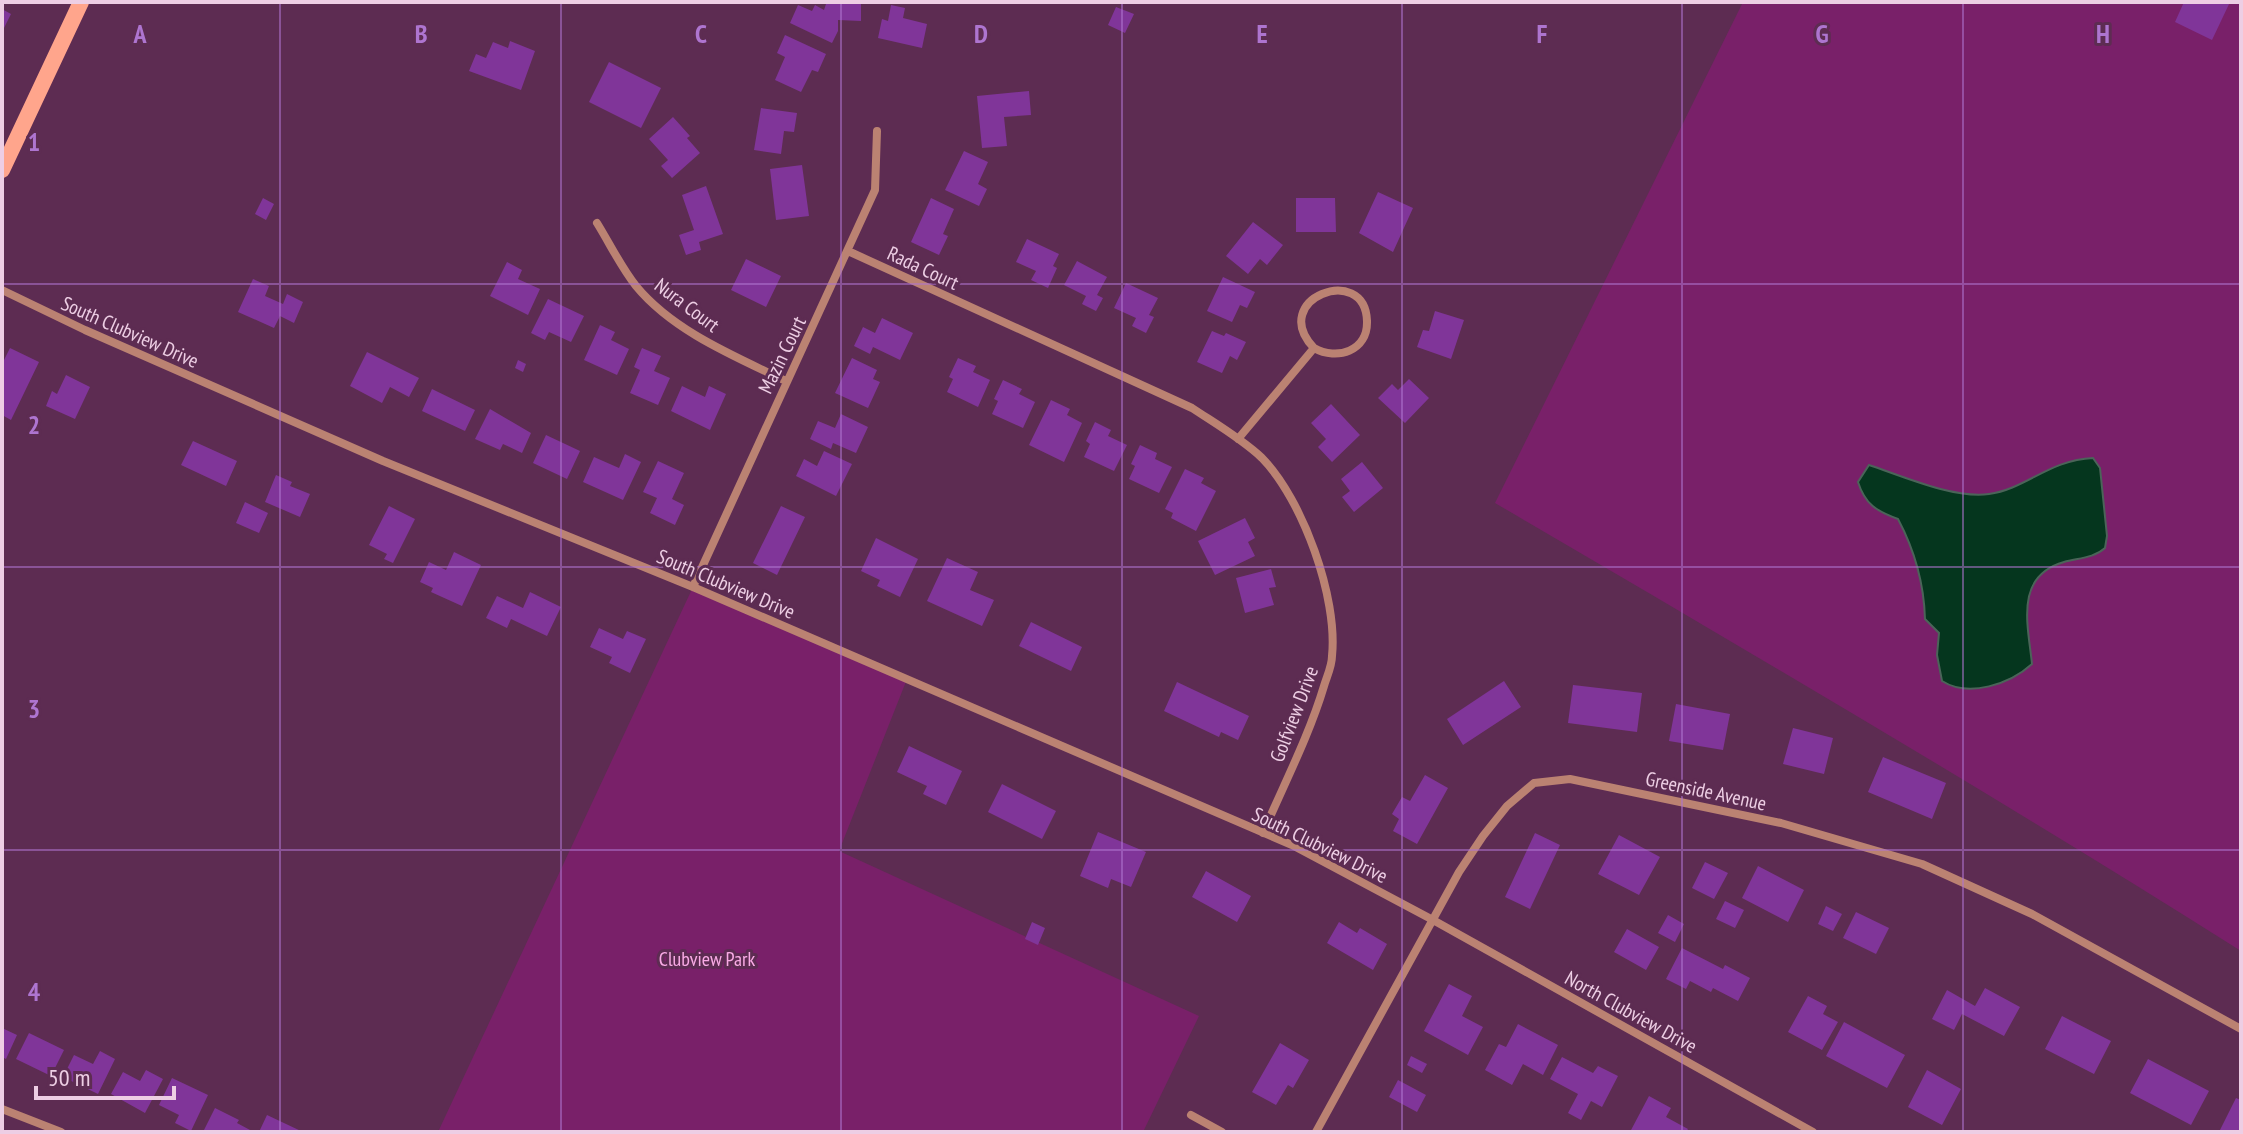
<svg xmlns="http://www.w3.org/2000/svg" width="2243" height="1134" font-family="'PT Sans Narrow',sans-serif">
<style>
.green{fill:#792069}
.water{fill:#05361e;stroke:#4b6459;stroke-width:2}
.building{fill:#803599}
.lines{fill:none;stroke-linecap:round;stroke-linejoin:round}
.street{stroke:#bb8272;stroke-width:8}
.secondary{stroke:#ffa58c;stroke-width:16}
.grid{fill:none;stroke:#ae75d0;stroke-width:2;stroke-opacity:0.55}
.labels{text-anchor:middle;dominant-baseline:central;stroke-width:6;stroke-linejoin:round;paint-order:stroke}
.street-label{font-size:20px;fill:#edcee4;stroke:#5d2c52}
.park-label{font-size:20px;fill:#f9aae5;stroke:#5d2c52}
.grid-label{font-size:26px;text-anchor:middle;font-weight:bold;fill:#ae75d0;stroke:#5d2c52;stroke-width:6;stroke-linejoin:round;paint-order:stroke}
</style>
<rect width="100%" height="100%" fill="#5d2c52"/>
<path class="green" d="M1743,2h498v949c-245,-155 -495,-301 -746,-448z
M693,587l214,92 -68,172 360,165 -56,116h-705z"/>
<path class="water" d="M2093,458l7,10 7,68 -2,12c-11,10 -26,10 -41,14 -50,14 -36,63 -32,102 -22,20 -63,34 -90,17l-5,-26 2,-22 -14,-14c-1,-36 -10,-68 -27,-100 -22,-8 -33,-15 -40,-37l11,-17c33,11 85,34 120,29 37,-5 60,-34 104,-36z"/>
<path class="building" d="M841,2h20v19l-23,-1v11l-6,12 -42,-20 8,-18 14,6 3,-6 9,5 2,-6h14z
M2184,2h46l-18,38 -37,-18z
M891,5l14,3 -2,10 24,6 -5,24 -44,-10 4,-19 6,2z
M1116,7l18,7 -9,19 -17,-8z
M2,9l9,5 -9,18z
M785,35l41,19 -8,18 -6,-2 -11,22 -26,-12 10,-23 -8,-4z
M510,41l25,10 -14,39 -52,-19 7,-17 10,4 7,-16 15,6z
M609,62l52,26 -20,40 -52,-26z
M1029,91l2,24 -27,2 3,29 -25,2 -5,-52z
M761,108l36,5 -3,19 -10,-1 -3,23 -27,-4z
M673,117l17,19 -3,2 13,15 -28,25 -11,-12 7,-6 -19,-21z
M964,151l24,11 -10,22 9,5 -8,17 -34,-16z
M802,165l7,51 -33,4 -6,-51z
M706,186l17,48 -24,8 2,8 -15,5 -7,-20 15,-5 -12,-35z
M1378,192l35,16 -20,44 -34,-19z
M263,198l11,6 -8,16 -11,-6z
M931,198l23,11 -11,25 5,2 -9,19 -28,-13z
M1296,198h39l1,34h-40z
M1253,222l30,23 -16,20 -7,-6 -12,15 -22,-18z
M1027,239l32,15 -6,12 4,2 -9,20 -17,-8 5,-9 -20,-9z
M746,259l35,17 -15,31 -35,-17z
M1077,261l30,16 -10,18 6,3 -7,13 -14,-7 4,-8 -22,-11z
M507,262l15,8 -4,9 22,10 -12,26 -38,-19z
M1223,277l32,15 -8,16 -7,-3 -8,17 -25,-11z
M253,279l16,7 -4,10 18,8 4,-10 16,8 -9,21 -14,-7 -6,12 -36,-16z
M1126,283l32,15 -9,17 5,2 -8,16 -14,-7 4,-8 -22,-10z
M548,299l36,17 -13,26 -22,-10 -4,8 -14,-7z
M1435,311l29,9 -13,39 -34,-12 6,-17 6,1z
M882,318l31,15 -13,27 -27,-13 -3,7 -16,-8 9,-19 12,6z
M600,325l15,7 -4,8 18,9 -12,26 -33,-15z
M1212,331l12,5 2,-3 20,9 -9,18 -7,-4 -8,17 -25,-11z
M10,348l29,14 -28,58 -9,-5v-51z
M642,348l19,8 -7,15 16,7 -12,27 -28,-12 10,-23 -6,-3z
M367,352l52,26 -10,19 -19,-10 -8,16 -32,-17z
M852,358l25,12 -4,9 7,3 -12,26 -33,-15z
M958,358l18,8 -3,6 17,8 -12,27 -31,-15 6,-13 -4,-2z
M518,360l8,4 -3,8 -8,-4z
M66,375l24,12 -15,32 -29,-13 6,-15 5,3z
M1409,379l20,19 -24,25 -27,-25 14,-14 6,6z
M1003,380l19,9 -3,5 16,8 -12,26 -31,-14 6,-13 -4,-2z
M682,386l23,11 4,-11 17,8 -16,36 -39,-19z
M432,389l43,21 -10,21 -43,-20z
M1051,400l19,9 -3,6 15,8 -18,39 -35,-17z
M1331,404l29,31 -28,27 -14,-15 8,-8 -15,-16z
M490,409l41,24 -9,20 -19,-9 -3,6 -25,-11z
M841,414l27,13 -12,26 -23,-10 -2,6 -21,-10 8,-18 17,7z
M1095,422l16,8 -3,6 19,9 -13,26 -30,-14 6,-13 -4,-3z
M546,435l34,16 -13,28 -34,-16z
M193,441l44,20 -11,25 -45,-21z
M1140,445l17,8 -2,6 17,8 -13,26 -30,-14 6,-13 -4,-2z
M824,451l28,13 -16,32 -40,-20 8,-17 13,7z
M625,454l16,8 -18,38 -40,-18 11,-25 25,11z
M658,461l26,12 -12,26 12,6 -9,20 -25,-12 7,-15 -14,-6z
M1362,462l21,26 -29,24 -12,-15 8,-6 -9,-12z
M1185,469l19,9 -3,5 15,8 -20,40 -25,-13 2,-5 -8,-4z
M276,475l16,7 -2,4 20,8 -10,23 -35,-15z
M245,502l23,11 -9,20 -23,-10z
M389,506l26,13 -22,44 -9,-4 3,-5 -18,-9z
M781,506l24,11 -28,58 -24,-12z
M1245,518l10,20 -7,4 7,14 -40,19 -17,-34z
M876,538l42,21 -18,38 -23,-11 3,-6 -19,-9z
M454,552l27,13 -19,41 -31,-14 2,-4 -13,-6 9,-20 17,8z
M947,558l31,14 -8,18 24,10 -12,26 -55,-25z
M1271,569l5,18 -7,1 5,17 -29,8 -9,-35z
M530,592l31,15 -14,29 -36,-17 -4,9 -21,-10 11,-22 26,12z
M1031,622l51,25 -11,24 -52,-25z
M599,628l24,11 4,-8 19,8 -16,34 -21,-10 3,-6 -22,-10z
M1504,681l17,26 -58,38 -16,-26z
M1177,682l72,34 -11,24 -17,-8 -2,5 -55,-26z
M1573,685l69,8 -5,39 -69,-9z
M1676,704l54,10 -7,36 -54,-9z
M1793,728l40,10 -9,36 -41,-10z
M909,746l53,25 -16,34 -23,-11 4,-8 -30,-14z
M1883,757l63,26 -14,36 -64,-27z
M1425,775l23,13 -31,56 -24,-13 6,-12 -7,-5 10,-17 8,4z
M1002,784l54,27 -14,28 -54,-27z
M1098,832l48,20 -15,35 -20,-8 -3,9 -28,-12z
M1535,833l25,12 -30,64 -25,-12z
M1619,835l41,22 -21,38 -41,-21z
M1705,862l23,11 -14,26 -22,-11z
M1758,866l46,24 -16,32 -46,-24z
M1206,871l45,25 -14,26 -45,-25z
M1725,901l19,9 -9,18 -19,-9z
M1826,906l16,8 -9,17 -15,-7z
M1856,912l33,16 -13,26 -33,-16z
M1668,915l16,9 -9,18 -17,-9z
M1032,922l13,6 -7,17 -13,-6z
M1339,922l18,11 3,-5 27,16 -14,26 -46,-27z
M1627,929l32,18 -13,23 -32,-18z
M1682,948l41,21 2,-4 25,13 -12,23 -25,-13 -2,4 -21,-11 -4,8 -20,-10z
M1449,984l23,12 -10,20 21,11 -15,28 -44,-24z
M1985,988l35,19 -16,29 -42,-22 -8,16 -22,-11 15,-29 28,16z
M1808,996l19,10 -4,8 15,8 -16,28 -34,-18z
M2062,1016l49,25 -17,33 -49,-25z
M1844,1022l61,33 -18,33 -61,-32z
M1518,1024l40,21 -15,30 -20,-11 -11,21 -27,-15 14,-26 7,3z
M2,1028l15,7 -11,24 -4,-2z
M29,1033l35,17 -13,26 -35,-17z
M1280,1043l29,17 -16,28 -5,-3 -12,20 -24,-13z
M100,1051l15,8 -17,35 -35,-17 11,-22 19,9z
M1411,1056l16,8 -5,9 -15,-8z
M1562,1057l31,16 5,-7 20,10 -16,31 -11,-6 -10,19 -13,-7 10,-19 -28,-15z
M2148,1059l61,32 -18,34 -61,-32z
M146,1070l17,9 -18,34 -34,-19 12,-22 17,9z
M1927,1070l34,19 -19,36 -34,-18z
M172,1078l36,17 -17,36 -16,-8 4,-8 -20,-10z
M1398,1080l28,15 -9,17 -28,-15z
M1649,1096l22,12 -5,9 22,12 -2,3h-56z
M2236,1098l5,2v32h-22z
M215,1108l24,12 -2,3 13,7 -1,2 -45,-2z
M267,1115l36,17h-44z"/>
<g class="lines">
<path class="street" d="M597,223c13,21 24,44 39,63 37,45 98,70 150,95
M848,251l344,157c24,16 50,31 70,50 41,42 76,140 70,198 0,10 -5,20 -8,30 -15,50 -40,98 -61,147
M2,290l83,40 298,131 310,126 599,258 141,75 380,212
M1238,439l76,-91c23,13 54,3 53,-27 -2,-59 -100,-22 -53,27
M693,587l182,-397 2,-59
M2,1109l59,23
M1191,1115l31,17
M1316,1132l143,-260 24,-36 24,-30 27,-23 36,-4 211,44 141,41 110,50 209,115"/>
<path class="secondary" d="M2,170l79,-168"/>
</g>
<path class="grid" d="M280,2v1130M561,2v1130M841,2v1130M1122,2v1130M1402,2v1130M1682,2v1130M1963,2v1130M2,284h2239M2,567h2239M2,850h2239"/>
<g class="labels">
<g class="street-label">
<text transform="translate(923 268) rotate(25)">Rada Court</text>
<text transform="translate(687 305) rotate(37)">Nura Court</text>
<text transform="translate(130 332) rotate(24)">South Clubview Drive</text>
<text transform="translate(782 355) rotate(-64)">Mazin Court</text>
<text transform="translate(726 584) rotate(23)">South Clubview Drive</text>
<text transform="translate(1294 714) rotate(-69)">Golfview Drive</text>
<text transform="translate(1706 791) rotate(12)">Greenside Avenue</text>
<text transform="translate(1320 845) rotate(26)">South Clubview Drive</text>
<text transform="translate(1631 1012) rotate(29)">North Clubview Drive</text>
</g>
<g class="park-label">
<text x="707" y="959">Clubview Park</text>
</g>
</g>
<g class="grid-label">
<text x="140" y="43">A</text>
<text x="421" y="43">B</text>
<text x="701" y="43">C</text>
<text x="981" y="43">D</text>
<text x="1262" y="43">E</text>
<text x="1542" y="43">F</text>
<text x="1822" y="43">G</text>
<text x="2103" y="43">H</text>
<text x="34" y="151">1</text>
<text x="34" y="434">2</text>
<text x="34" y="718">3</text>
<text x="34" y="1001">4</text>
</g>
<rect width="2243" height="1134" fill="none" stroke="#edcee4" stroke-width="8"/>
<path d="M36 1086v12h138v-12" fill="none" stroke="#edcee4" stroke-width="4"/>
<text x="48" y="1086" font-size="24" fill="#edcee4" stroke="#5d2c52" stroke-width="6" paint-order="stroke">50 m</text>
</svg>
